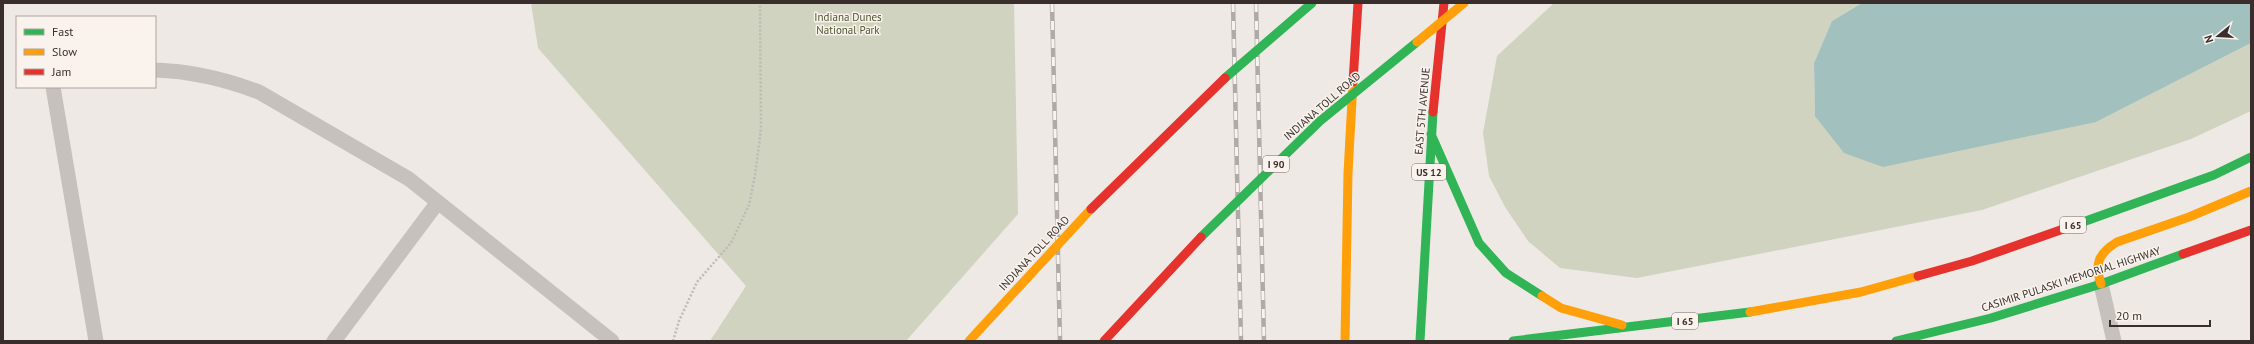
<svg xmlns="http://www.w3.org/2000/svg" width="2254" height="344" font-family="'PT Sans',sans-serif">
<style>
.green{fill:#d0d3bf}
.water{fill:#a1c0be}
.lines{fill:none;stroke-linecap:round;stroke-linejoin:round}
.path{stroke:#c0b9b5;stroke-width:2.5;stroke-dasharray:2 2;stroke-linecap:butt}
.lane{stroke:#c7c1bd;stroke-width:15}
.fast{stroke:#30b455;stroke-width:9}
.slow{stroke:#ff9f0a;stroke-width:9}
.jam{stroke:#e5322d;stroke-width:9}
.rail-casing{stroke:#afaaa7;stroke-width:4.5}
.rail{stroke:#faf3ed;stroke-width:3;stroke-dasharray:9;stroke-linecap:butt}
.fast-bridge{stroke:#30b455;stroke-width:9}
.slow-bridge{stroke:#ff9f0a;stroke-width:9}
.jam-bridge{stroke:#e5322d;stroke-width:9}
.labels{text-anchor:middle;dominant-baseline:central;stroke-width:3;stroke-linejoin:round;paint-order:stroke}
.shield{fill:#faf3ed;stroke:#736965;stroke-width:1}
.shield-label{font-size:10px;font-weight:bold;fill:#392e2b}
.park-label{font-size:11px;fill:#4b562f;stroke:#faf3ed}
.street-label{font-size:11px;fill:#392e2b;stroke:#faf3ed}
</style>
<rect width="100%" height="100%" fill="#eee9e4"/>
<path class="green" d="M531,3h483l4,211 -112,127h-196l36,-55 -208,-238z
M1554,3h308l-30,18 -18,42 1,53 281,6 155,-79v68l-60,28 -209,71 -345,68 -77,-10 -32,-27 -23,-34 -16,-31 -6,-43 14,-77z"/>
<path class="water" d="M1862,3h389v40l-155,79 -213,45 -39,-14 -29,-37 -1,-53 18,-42z"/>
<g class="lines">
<path class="path" d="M673,341l6,-20 18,-39 34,-39 18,-38 6,-30 6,-46 -1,-126"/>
<path class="lane" d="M155,70c34,1 72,10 104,22l150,87 203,162
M53,87l43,254
M2101,284l13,57
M334,341l104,-139"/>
<path class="fast" d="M1431,134l48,109 27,30 36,23
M2069,227l145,-52 37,-18
M1420,341l13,-229
M1513,341l237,-29
M1896,341l95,-23 110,-34 82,-30"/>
<path class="slow" d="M2101,284c-7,-21 -2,-31 16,-42l72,-25 62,-26
M1542,296l19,12 61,17
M1750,312l111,-20 57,-16
M1345,341l3,-168 5,-91"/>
<path class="jam" d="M1353,82l5,-79
M1433,112l11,-109
M2183,254l68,-24
M1918,276l54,-15 97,-34"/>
<defs>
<path id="rail" d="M1052,3l8,338
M1233,3l8,338
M1256,3l8,338"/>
</defs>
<use href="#rail" class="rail-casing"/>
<use href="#rail" class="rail"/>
<path class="fast-bridge" d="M1225,78l87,-75
M1201,237l119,-116 97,-79"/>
<path class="slow-bridge" d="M1417,42l47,-39
M969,341l122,-132"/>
<path class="jam-bridge" d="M1091,209l134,-131
M1104,341l97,-104"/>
</g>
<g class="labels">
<g class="shield">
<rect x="1263" y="156" width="26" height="16" rx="3"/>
<rect x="1412" y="164" width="34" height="16" rx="3"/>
<rect x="2060" y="217" width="26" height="16" rx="3"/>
<rect x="1672" y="313" width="26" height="16" rx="3"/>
</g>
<g class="shield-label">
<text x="1276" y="164">I 90</text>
<text x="1429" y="172">US 12</text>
<text x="2073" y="225">I 65</text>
<text x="1685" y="321">I 65</text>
</g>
<g class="park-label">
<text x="848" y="17">Indiana Dunes<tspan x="848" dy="13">National Park</tspan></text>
</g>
<g class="street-label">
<text transform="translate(1322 106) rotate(-41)">INDIANA TOLL ROAD</text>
<text transform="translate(1422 111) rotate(-85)">EAST 5TH AVENUE</text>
<text transform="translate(1034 253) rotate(-47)">INDIANA TOLL ROAD</text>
<text transform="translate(2071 279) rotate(-18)">CASIMIR PULASKI MEMORIAL HIGHWAY</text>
</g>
</g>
<rect width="2254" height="344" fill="none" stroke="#392e2b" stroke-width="8"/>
<rect x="16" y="16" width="140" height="72" fill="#faf3ed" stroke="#ada49f"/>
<rect x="24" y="29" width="20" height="6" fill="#30b455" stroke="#ada49f"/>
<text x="52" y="36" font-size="12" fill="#392e2b">Fast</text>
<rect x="24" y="49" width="20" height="6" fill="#ff9f0a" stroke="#ada49f"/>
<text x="52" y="56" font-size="12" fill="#392e2b">Slow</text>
<rect x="24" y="69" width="20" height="6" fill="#e5322d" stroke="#ada49f"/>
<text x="52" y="76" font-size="12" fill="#392e2b">Jam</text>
<g transform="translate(2218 36) rotate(252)" stroke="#faf3ed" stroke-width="3" paint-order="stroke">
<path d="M0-3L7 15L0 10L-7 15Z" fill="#392e2b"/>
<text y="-6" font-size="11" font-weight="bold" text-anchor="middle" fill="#392e2b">N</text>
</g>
<path d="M2110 320v6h100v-6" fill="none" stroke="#392e2b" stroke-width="2"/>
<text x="2116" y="320" font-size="12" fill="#392e2b" stroke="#faf3ed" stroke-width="3" paint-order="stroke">20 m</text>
</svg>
